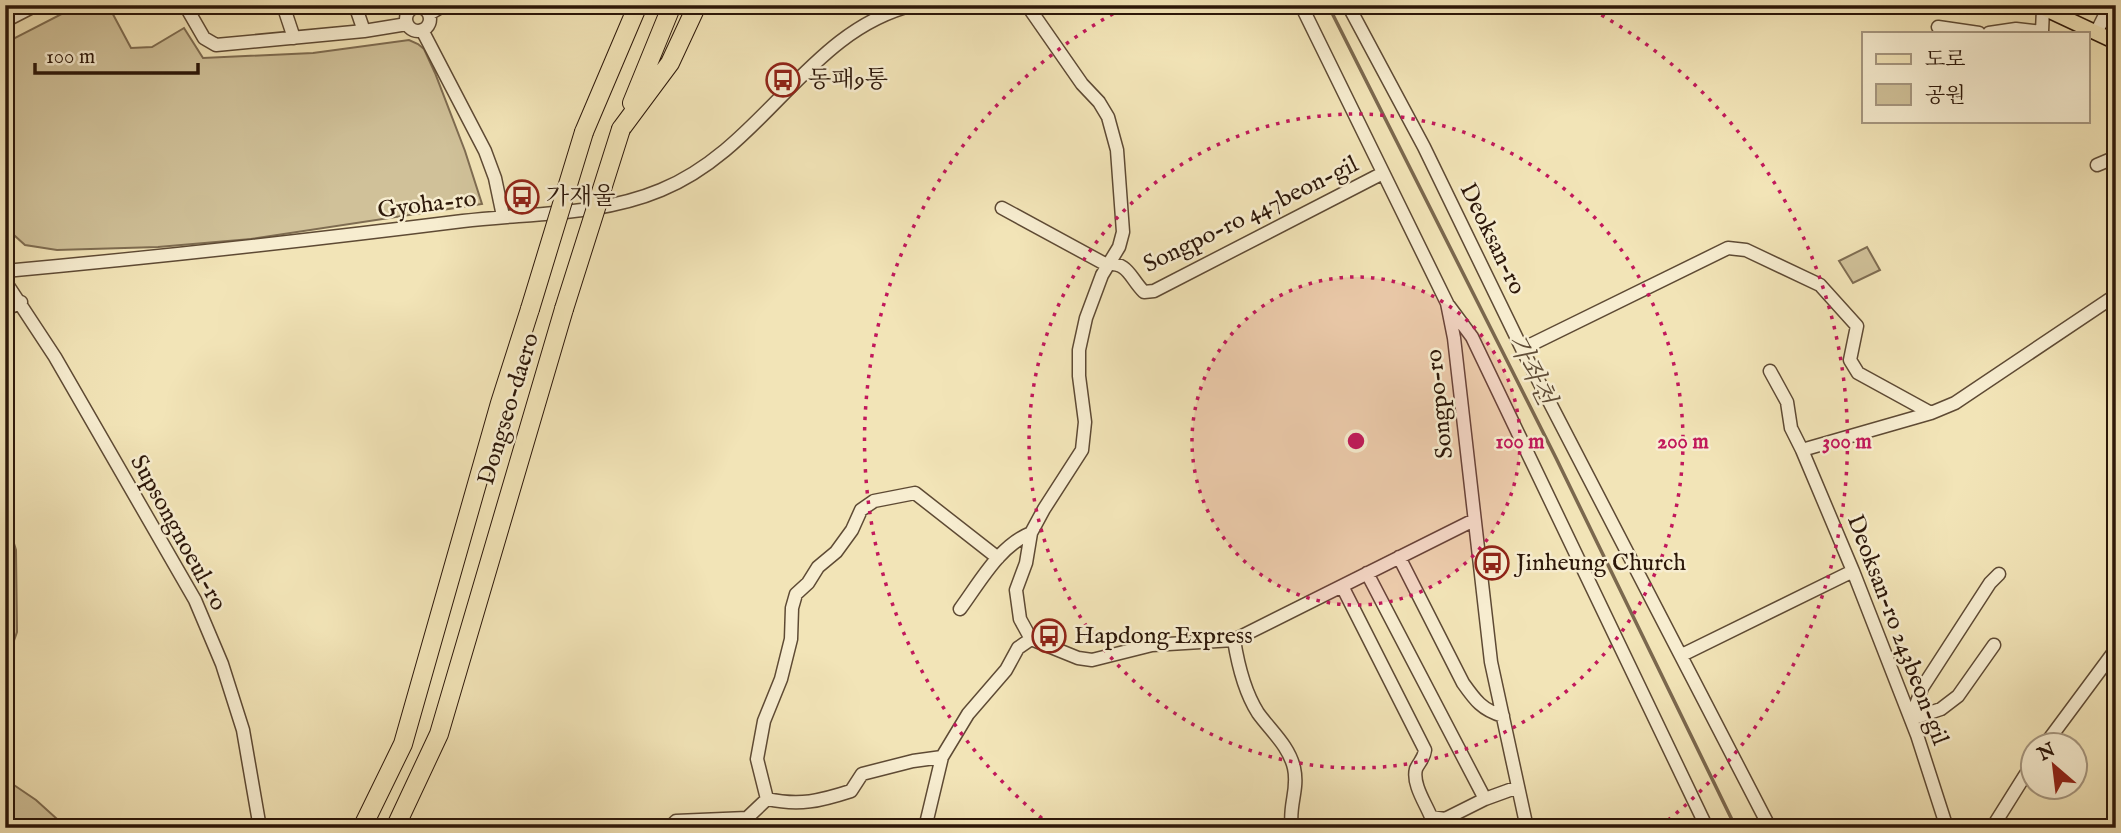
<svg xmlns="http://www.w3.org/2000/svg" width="2121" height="833" font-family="'IM FELL English','Noto Serif KR',serif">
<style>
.green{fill:#d0c199;stroke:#7e6c51;stroke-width:2}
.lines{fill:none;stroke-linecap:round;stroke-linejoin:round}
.stream{stroke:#7b684e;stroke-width:3.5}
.minor-casing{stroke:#5e4a34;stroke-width:15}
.major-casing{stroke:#2c1709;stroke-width:17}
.highway-casing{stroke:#2c1709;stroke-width:20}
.minor{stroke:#f7edd0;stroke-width:12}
.major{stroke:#f2e4b7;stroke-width:14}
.highway{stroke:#f2e4b7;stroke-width:18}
.highway-bridge-casing{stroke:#2c1709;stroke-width:20;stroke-linecap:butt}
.highway-bridge{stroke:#f2e4b7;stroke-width:18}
.ring{fill:none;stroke:#c2185b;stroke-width:3.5;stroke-dasharray:3.5 7}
.labels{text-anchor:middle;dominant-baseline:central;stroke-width:5;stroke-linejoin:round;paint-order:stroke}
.poi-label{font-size:24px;fill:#2c1709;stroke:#f7edd0;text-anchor:start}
.street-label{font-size:24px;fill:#2c1709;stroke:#f7edd0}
.water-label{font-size:26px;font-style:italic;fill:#604d37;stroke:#f7edd0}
.centre{fill:#c2185b;stroke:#f7edd0;stroke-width:3.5}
.ring-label{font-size:21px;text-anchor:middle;font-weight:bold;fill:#c2185b;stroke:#f7edd0;stroke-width:5;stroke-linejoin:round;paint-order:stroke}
</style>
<rect width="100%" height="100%" fill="#f2e4b7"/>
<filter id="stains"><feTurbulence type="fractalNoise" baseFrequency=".00286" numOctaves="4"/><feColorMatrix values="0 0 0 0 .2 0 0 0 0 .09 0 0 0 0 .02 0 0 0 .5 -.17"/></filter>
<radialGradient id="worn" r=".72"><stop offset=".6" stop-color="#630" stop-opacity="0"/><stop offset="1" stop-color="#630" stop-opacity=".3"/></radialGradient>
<path class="green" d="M79,5h29l23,43 21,-1 32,-19 19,30 110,-5 96,-13 9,4 6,5 11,24 30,78 17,53 -231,35 -93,8 -101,3 -32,-5 -20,-18v-184z
M1867,247l13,23 -27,13 -14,-22z
M5,531l7,6 4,13 1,82 -7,20 -5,1z
M5,779l31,21 31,28h-62z"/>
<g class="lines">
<path class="stream" d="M1328,5l228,453 180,370"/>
<defs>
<path id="minor" d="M185,5l19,33 12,7 148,-14 43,-7
M283,5l11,33
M355,5l9,26
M1027,5l55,79 17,18 9,15 9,33 6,82 -4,15 -17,28 -16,43 -7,32v26l6,46 -3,28 -38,59 -13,24 -5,30 -10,27 4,29 11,20
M1301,5l146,298 7,35 37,324 36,166
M1348,5l76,142 98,202 248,479
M406 19a12 12 0 1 1 24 0a12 12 0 1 1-24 0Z
M429,14l15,-9
M5,21l31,-16
M1938,27l41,6
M422,30l63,121 10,27 8,38
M1989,33l27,-4 26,3 1,-24
M2096,33l10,-20 9,-8
M2097,165l19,-8
M1002,208l103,56c24,-2 24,13 39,28l10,-1 229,-118
M5,271c153,-14 306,-31 458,-50 66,-8 136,-5 198,-31 103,-42 147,-160 253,-185
M5,281l50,76 140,243 27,64 21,66 17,98
M1449,306l23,31 235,491
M5,310l16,-8
M1522,349l206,-101 18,2 74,35 37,41 -7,34 8,13 73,40
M1770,371l17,31 4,26 11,22 51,121 64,164 30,93
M1802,450l129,-37 24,-10 161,-108
M1399,557l64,126c12,17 19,27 40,33
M1367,573l118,226
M1342,586l83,164c-1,9 -6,12 -9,19 -4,15 10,35 15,48l14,2 40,-20 33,-12
M960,609c20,-27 39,-63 71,-76
M1031,639l47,19 14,2 60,-15 82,-5 240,-120
M1234,640c4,25 10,51 24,73 13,18 31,33 36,55 5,22 -6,38 -2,60
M1682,655l171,-84
M1911,719l11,-31 68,-105 9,-9
M1911,719l30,-10 17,-13 36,-51
M2044,746l69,-93
M767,799l-10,-40 7,-38 17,-42 10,-40 1,-31 4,-14 12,-11 10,-16 18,-15 16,-22 9,-20 13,-9 41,-8 83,65
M669,828l7,-7 71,-3 20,-19c33,7 53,2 84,-8l11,-17 51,-13 29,-4
M925,828l17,-71 26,-43 38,-44 12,-22 13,-9
M1992,828l42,-67"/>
<path id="major" d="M2037,5l79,37"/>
<path id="highway" d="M632,103l40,-98
M621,129l49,-66 27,-58
M584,132l54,-127
M362,828l41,-84 97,-341 30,-94
M395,828l44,-94 125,-425"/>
</defs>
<use href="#minor" class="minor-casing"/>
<use href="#major" class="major-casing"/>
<use href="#highway" class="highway-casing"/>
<use href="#minor" class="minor"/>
<use href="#major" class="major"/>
<use href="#highway" class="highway"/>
<defs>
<path id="highway-bridge" d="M530,309l54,-177
M564,309l57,-180"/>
</defs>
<use href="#highway-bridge" class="highway-bridge-casing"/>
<use href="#highway-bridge" class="highway-bridge"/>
</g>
<circle cx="1356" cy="441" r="164" fill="#c2185b" fill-opacity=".12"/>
<g class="ring">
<circle cx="1356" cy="441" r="164"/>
<circle cx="1356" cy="441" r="327"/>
<path d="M1050 825A491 491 0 0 1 1129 5M1583 5A491 491 0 0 1 1662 825"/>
</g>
<defs>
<symbol id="bus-ring" viewBox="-11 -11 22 22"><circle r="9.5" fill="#f7edd0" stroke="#8f2418" stroke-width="1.5"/><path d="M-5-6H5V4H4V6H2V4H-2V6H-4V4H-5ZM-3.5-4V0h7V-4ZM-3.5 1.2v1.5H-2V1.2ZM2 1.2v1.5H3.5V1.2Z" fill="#8f2418"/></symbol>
</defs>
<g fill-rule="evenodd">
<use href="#bus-ring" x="764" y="61" width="38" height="38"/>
<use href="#bus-ring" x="503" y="178" width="38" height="38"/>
<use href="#bus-ring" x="1473" y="544" width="38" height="38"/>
<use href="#bus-ring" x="1030" y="617" width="38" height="38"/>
</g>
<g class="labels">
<g class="poi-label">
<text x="808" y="80">동패9통</text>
<text x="546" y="197">가재울</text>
<text x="1516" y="563">Jinheung Church</text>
<text x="1074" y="636">Hapdong Express</text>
</g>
<g class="street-label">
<text transform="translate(427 205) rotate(-7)">Gyoha-ro</text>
<text transform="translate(1251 215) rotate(-26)">Songpo-ro 447beon-gil</text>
<text transform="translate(1492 239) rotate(64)">Deoksan-ro</text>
<text transform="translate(1440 404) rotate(-96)">Songpo-ro</text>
<text transform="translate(509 409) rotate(-73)">Dongseo-daero</text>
<text transform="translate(178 533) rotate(61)">Supsongnoeul-ro</text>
<text transform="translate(1897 630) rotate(69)">Deoksan-ro 243beon-gil</text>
</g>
<g class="water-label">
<text transform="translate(1531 370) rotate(64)">가좌천</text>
</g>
</g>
<circle cx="1356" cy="441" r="10" class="centre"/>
<g class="ring-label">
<text x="1520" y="448">100 m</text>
<text x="1683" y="448">200 m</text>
<text x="1847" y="448">300 m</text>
</g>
<rect width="2121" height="833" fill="none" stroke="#f2e4b7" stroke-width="28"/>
<rect x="7" y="7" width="2107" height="819" fill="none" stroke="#2c1709" stroke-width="3.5"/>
<rect x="14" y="14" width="2093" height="805" fill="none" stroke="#2c1709" stroke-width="2"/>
<rect x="1862" y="32" width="228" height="91" fill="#f7edd0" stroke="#a69780" stroke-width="2"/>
<rect x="1876" y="54" width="35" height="10" fill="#f2e4b7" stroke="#a69780" stroke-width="2"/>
<text x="1925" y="66" font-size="21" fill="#2c1709">도로</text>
<rect x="1876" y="84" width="35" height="21" fill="#d0c199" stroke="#a69780" stroke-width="2"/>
<text x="1925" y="102" font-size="21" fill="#2c1709">공원</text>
<g transform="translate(2054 766) rotate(332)"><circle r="33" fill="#f7edd0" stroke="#a69780" stroke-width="2"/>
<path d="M0-5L12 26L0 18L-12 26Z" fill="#8f2418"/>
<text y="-10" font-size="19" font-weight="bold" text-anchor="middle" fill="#2c1709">N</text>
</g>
<path d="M35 63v10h163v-10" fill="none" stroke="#2c1709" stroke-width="3.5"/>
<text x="46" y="63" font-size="21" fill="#2c1709" stroke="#f7edd0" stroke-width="5" paint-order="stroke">100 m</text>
<rect width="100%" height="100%" filter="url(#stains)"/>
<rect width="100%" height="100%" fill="url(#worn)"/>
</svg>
